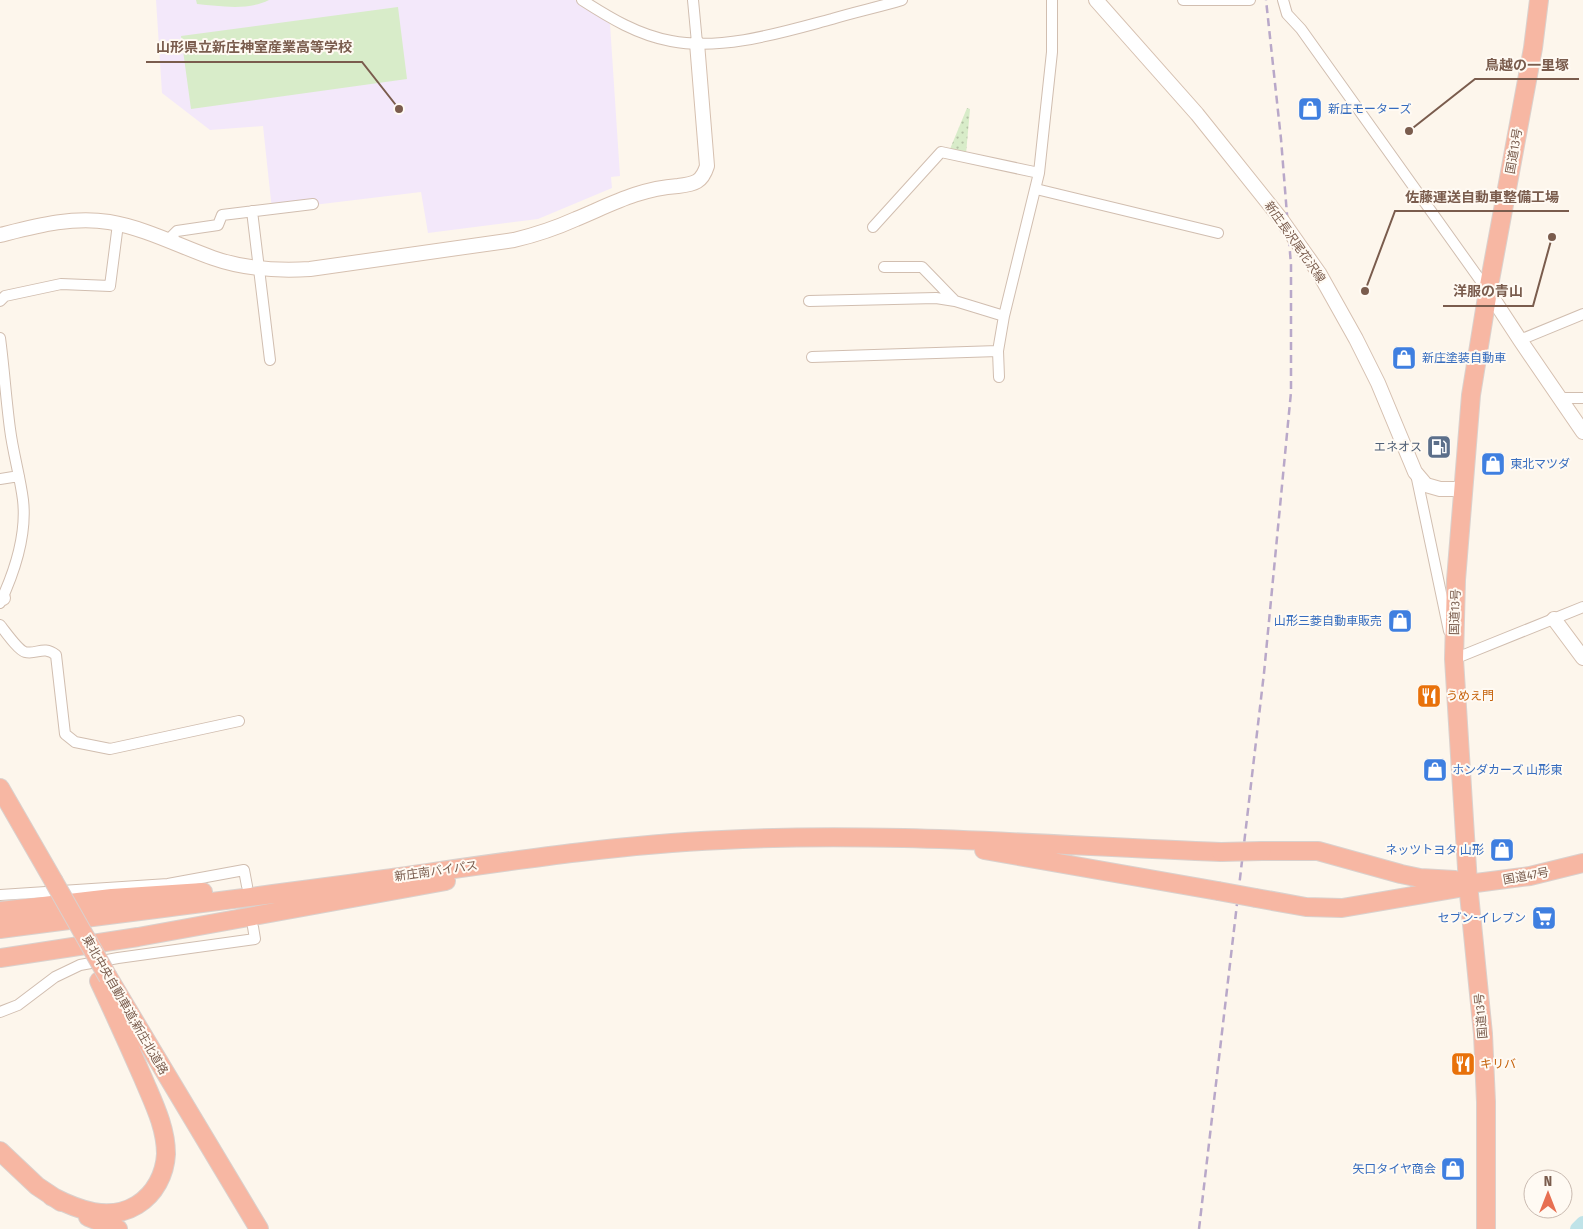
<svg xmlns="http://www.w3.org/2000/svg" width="1583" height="1229" font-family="'Fira Sans Condensed','Noto Sans JP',sans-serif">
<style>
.education{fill:#f3e8fa}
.green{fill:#d8ecc9}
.park{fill:url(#park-dots)}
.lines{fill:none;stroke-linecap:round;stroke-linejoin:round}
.river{stroke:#bfe3e8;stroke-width:14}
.street-casing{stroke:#d1beb0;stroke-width:12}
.secondary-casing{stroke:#d6c0b0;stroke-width:16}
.highway-casing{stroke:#dad1cd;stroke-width:20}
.street{stroke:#fff;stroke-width:10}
.secondary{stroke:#fff;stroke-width:14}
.highway{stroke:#f7b7a3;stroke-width:18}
.rail{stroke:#b9a8c9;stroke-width:2.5;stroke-dasharray:8 5;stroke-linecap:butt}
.secondary-bridge-casing{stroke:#d6c0b0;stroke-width:16;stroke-linecap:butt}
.highway-bridge-casing{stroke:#dad1cd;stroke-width:20;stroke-linecap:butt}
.secondary-bridge{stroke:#fff;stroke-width:14}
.highway-bridge{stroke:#f7b7a3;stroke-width:18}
.labels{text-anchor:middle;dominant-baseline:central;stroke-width:4;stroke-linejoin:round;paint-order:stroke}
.shop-label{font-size:12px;fill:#366cbe;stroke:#fffaf3;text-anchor:start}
.street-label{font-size:12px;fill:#7a5c4d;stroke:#fffaf3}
.service-label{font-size:12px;fill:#4e5e75;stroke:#fffaf3;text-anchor:end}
.food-label{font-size:12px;fill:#c56008;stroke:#fffaf3;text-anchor:start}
.leader{fill:none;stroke:#7a5c4d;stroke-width:2}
.callout-dot{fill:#7a5c4d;stroke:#fffaf3;stroke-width:2}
.callout-label{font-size:14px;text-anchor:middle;font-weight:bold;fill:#7a5c4d;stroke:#fffaf3;stroke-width:4;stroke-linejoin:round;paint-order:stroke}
</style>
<defs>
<pattern id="park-dots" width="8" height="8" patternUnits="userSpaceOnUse" patternTransform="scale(1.25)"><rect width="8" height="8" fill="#d8ecc9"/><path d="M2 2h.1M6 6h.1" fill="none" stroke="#b4c2a5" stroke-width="1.8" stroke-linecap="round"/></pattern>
</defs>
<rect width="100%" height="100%" fill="#fdf6ec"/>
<path class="education" d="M156,0h419l35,24 10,152 -9,1 1,11 -74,31 -110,14 -7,-41 -149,18 -9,-84 -53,4 -48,-37z"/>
<path class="green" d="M196,0h73c-22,11 -49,6 -72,4z
M398,7l9,72 -216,30 -10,-73z"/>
<path class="park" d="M967,108l3,1 -4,45 -16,-5z"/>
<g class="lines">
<path class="river" d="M1577,1229l6,-6"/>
<defs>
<path id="street" d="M582,0c28,18 56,35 89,41 52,10 112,-9 161,-22 23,-7 47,-12 70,-19
M693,0l4,43
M1183,0h67
M1283,0l4,14 14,15 187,262
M1036,189l182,44
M252,211l18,149
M873,227l68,-75 98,21
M168,240l9,-9 41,-6 4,-10 91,-11
M884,267h38l33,34
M0,301l5,-5 56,-12 49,2 8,-62
M809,301l127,-3 19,3 49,15
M0,338c4,30 6,61 10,91 3,24 10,47 13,71 4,35 -8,71 -23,103
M1520,340l63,-26
M812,357l186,-6
M999,377l-1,-26 6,-35 35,-143 13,-121v-52
M1560,398h23
M1416,474l33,157
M0,479l19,-3
M0,625c5,6 18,25 25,27 12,3 18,-7 31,3l9,79 10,8 35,7 129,-28
M1454,659l129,-52
M0,895l168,-11 76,-14 3,16
M0,1012l18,-7 37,-28 25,-12 38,-7 137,-19 -2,-12"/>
<path id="secondary" d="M1096,0l101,114 84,105
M0,235c36,-9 72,-19 109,-13 36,6 70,24 104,36 31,11 65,13 97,11l204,-29c21,-5 42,-12 62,-21 36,-15 62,-30 102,-33 17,-2 24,-4 29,-20l-10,-123
M1302,249l17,24 37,66 22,44 37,89 11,13 14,4h22
M1488,291l32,49 63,92
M0,598h3
M1554,619l29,39"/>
<path id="highway" d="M0,788l53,92
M984,850l234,41
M1262,851h56l83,23 19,4 35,2 13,4 62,-8 53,-13
M1256,898l50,9 36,1 117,-20
M0,911l112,-13 91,-6
M0,929c128,-17 257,-32 385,-50 113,-16 224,-34 337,-39 167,-9 333,6 499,12
M0,958l138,-21 308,-56
M108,977l151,252
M0,1151l37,35 24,16
M51,1196c27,14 58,26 86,9 18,-11 28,-31 29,-51 0,-27 -13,-52 -23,-76 -14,-32 -29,-65 -44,-97
M88,1217l30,12
M1486,1229v-127l-3,-68 -15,-150 -14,-225 2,-79 15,-185 17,-104 45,-243 6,-48"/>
</defs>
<use href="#street" class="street-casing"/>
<use href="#secondary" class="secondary-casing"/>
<use href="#highway" class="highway-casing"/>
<use href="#street" class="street"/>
<use href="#secondary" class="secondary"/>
<use href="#highway" class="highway"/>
<path class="rail" d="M1199,1229l65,-556 27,-281v-127l-10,-126 -15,-139"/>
<defs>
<path id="secondary-bridge" d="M1281,219l21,30"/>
<path id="highway-bridge" d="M1221,852l41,-1
M53,880l55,97
M1218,891l38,7"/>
</defs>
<use href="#secondary-bridge" class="secondary-bridge-casing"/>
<use href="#highway-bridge" class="highway-bridge-casing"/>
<use href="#secondary-bridge" class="secondary-bridge"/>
<use href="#highway-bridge" class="highway-bridge"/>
</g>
<defs>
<symbol id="shop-square" viewBox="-11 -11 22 22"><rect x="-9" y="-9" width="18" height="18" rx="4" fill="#3f7fe0" stroke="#fffaf3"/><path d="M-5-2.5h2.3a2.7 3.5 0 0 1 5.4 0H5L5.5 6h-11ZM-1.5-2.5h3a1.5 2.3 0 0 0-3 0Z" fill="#fff"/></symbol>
<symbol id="fuel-square" viewBox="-11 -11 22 22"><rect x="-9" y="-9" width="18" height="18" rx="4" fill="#5c6f8a" stroke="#fffaf3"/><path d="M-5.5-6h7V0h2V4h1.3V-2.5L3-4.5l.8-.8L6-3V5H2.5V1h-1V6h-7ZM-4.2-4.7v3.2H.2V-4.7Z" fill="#fff"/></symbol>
<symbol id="restaurant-square" viewBox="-11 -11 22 22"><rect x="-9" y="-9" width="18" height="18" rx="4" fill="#e8710a" stroke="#fffaf3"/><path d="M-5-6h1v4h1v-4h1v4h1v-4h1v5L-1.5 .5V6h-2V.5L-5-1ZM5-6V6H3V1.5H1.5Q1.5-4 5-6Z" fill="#fff"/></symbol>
<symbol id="supermarket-square" viewBox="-11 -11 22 22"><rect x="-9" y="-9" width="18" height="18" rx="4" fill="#3f7fe0" stroke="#fffaf3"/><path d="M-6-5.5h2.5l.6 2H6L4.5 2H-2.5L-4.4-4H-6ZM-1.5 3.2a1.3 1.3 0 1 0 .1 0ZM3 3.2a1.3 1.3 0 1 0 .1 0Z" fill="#fff"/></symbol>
</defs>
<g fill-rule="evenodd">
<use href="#shop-square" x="1296" y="95" width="28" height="28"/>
<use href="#shop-square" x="1390" y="344" width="28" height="28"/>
<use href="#fuel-square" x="1425" y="433" width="28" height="28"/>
<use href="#shop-square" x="1479" y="450" width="28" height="28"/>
<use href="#shop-square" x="1386" y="607" width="28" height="28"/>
<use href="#restaurant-square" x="1415" y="682" width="28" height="28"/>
<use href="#shop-square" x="1421" y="756" width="28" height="28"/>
<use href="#shop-square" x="1488" y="836" width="28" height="28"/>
<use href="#supermarket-square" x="1530" y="904" width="28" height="28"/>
<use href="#restaurant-square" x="1449" y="1050" width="28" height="28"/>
<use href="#shop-square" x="1439" y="1155" width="28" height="28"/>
</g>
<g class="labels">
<g class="shop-label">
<text x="1328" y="109">新庄モーターズ</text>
<text x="1422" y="358">新庄塗装自動車</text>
<text x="1510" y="464">東北マツダ</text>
<text x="1382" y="621" text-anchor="end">山形三菱自動車販売</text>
<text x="1452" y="770">ホンダカーズ 山形東</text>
<text x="1484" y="850" text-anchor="end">ネッツトヨタ 山形</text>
<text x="1526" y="918" text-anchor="end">セブン-イレブン</text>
<text x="1436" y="1169" text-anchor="end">矢口タイヤ商会</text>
</g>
<g class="street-label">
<text transform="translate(1514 151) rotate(-80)">国道13号</text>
<text transform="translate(1295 242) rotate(55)">新庄長沢尾花沢線</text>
<text transform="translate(1455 612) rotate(-88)">国道13号</text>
<text transform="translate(436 871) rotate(-8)">新庄南バイパス</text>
<text transform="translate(1526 876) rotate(-10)">国道47号</text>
<text transform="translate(125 1005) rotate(60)">東北中央自動車道;新庄北道路</text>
<text transform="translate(1481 1016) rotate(-95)">国道13号</text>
</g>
<g class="service-label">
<text x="1422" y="447">エネオス</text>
</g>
<g class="food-label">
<text x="1446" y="696">うめえ門</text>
<text x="1480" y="1064">キリバ</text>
</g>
</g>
<path class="leader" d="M399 109L362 62H146M1409 131L1475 79H1579M1365 291L1395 211H1569M1552 237L1533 306H1443"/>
<g class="callout-dot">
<circle cx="399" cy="109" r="5"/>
<circle cx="1409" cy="131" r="5"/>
<circle cx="1365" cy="291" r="5"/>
<circle cx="1552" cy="237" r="5"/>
</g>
<g class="callout-label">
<text x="254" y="52">山形県立新庄神室産業高等学校</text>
<text x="1527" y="70">鳥越の一里塚</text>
<text x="1482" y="202">佐藤運送自動車整備工場</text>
<text x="1488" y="296">洋服の青山</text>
</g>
<g transform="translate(1548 1194)"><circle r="24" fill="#fffaf3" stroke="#cabbb1"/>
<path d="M0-4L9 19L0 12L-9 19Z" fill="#e76f51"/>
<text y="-8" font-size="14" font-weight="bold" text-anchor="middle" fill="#7a5c4d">N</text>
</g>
</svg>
